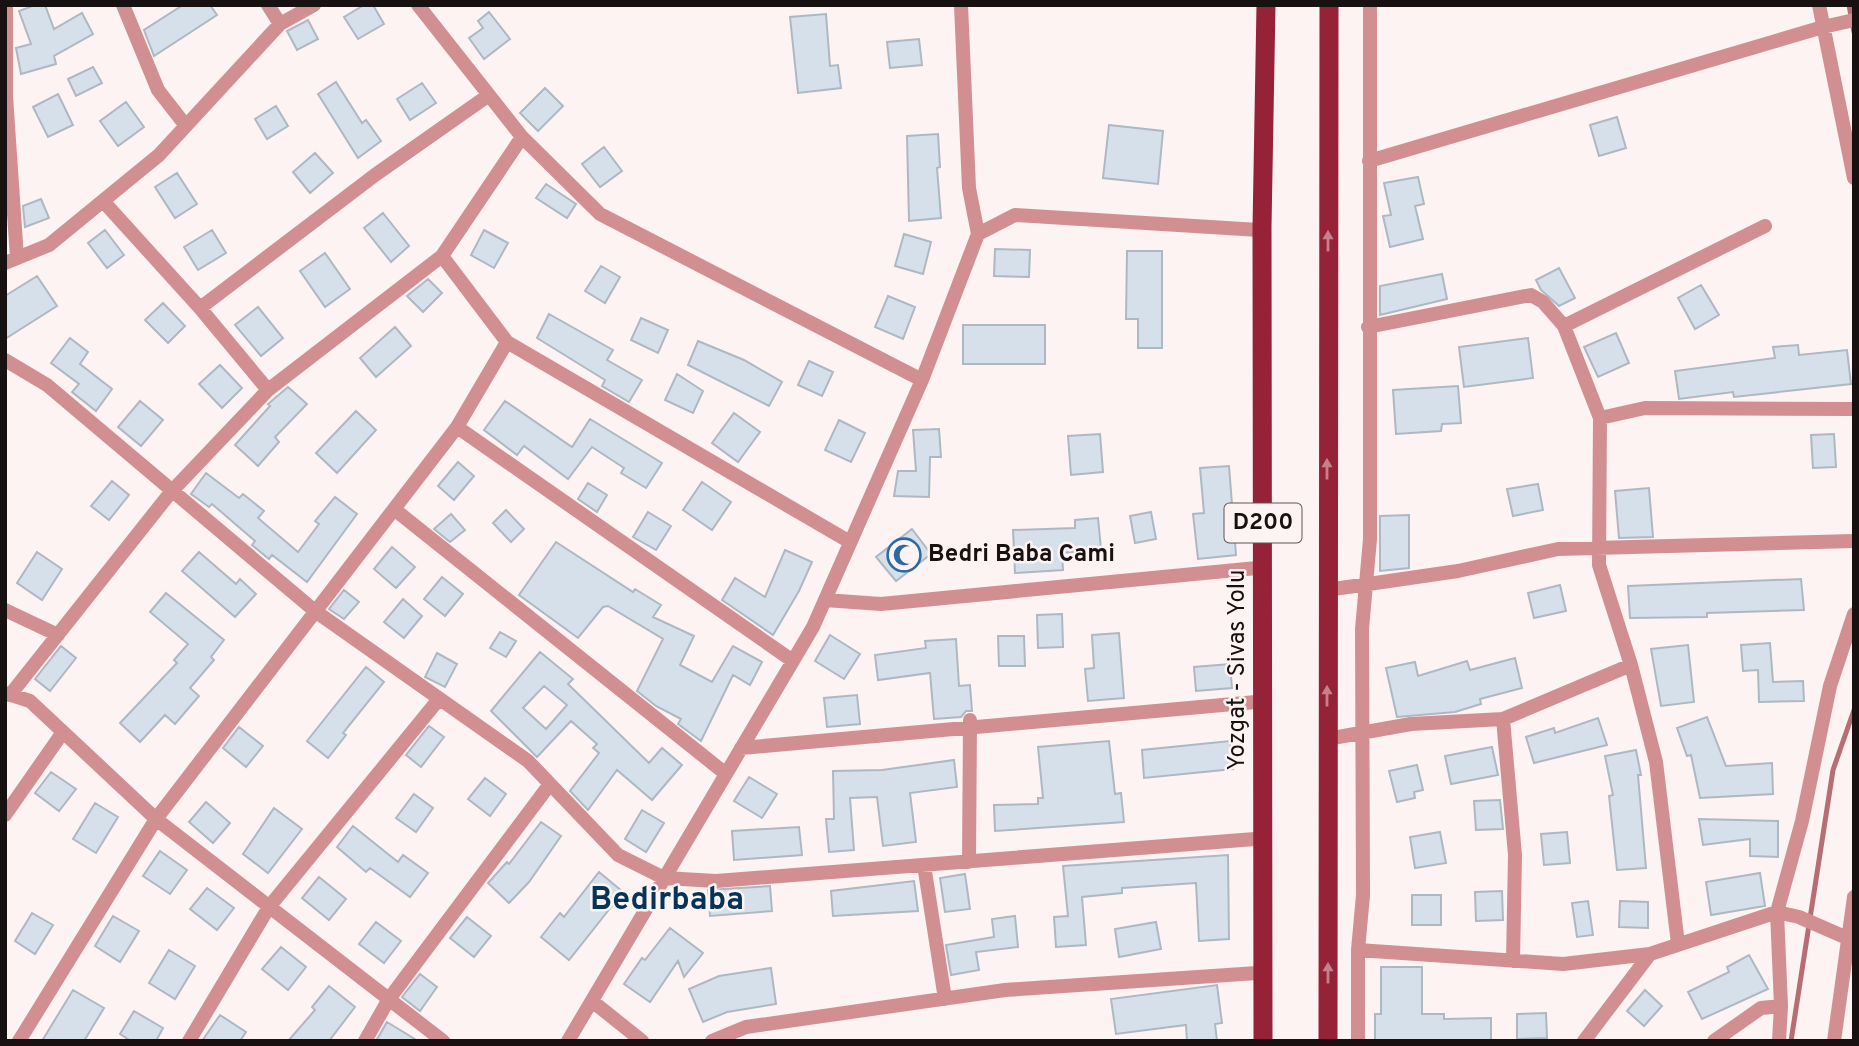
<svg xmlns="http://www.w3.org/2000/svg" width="1859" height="1046" font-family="Overpass,sans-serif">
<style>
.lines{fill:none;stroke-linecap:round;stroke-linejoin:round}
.stream{stroke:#b76e73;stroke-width:5}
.building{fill:#d5e0ea;stroke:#aeb8c2;stroke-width:2;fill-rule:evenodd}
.minor{stroke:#d28f92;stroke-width:14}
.trunk{stroke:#952237;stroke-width:19}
.oneway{fill:#c4808c}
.labels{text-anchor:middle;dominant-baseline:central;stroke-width:5;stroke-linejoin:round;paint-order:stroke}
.shield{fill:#fdf3f3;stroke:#5c5556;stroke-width:2}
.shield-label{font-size:23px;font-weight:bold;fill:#171112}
.poi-label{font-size:24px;font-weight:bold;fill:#171112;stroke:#fdf3f3;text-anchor:start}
.street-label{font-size:24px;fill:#171112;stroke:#fdf3f3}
.district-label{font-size:32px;font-weight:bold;fill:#053458;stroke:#fdf3f3}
</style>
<rect width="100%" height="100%" fill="#fdf3f3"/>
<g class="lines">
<path class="stream" d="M1849,5l5,27
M1791,1041l42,-271 21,-60"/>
</g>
<path class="building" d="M35,5h10l9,24 28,-16 11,21 -39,22 2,8 -35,10 -5,-26 15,-4 -12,-33z
M183,5h27l7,10 -63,41 -10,-26z
M364,5h9l11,19 -26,15 -14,-22z
M489,12l21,27 -26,20 -15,-21 14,-10 -5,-7z
M826,14l4,52 8,-1 3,23 -43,5 -8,-76z
M308,20l10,19 -21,11 -10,-19z
M919,39l3,26 -32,3 -3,-26z
M93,67l9,16 -26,13 -8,-17z
M336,82l26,41 4,-3 15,21 -23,17 -40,-64z
M422,83l14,20 -26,17 -13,-21z
M545,88l18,18 -25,25 -18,-18z
M58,94l15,31 -25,12 -15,-30z
M126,102l18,25 -26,19 -18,-25z
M276,106l12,20 -21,13 -12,-20z
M1617,117l9,31 -27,8 -9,-31z
M1109,125l54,6 -5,53 -55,-6z
M938,134l2,33 -3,1 4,50 -32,3 -2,-85z
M604,147l18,24 -22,16 -18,-23z
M315,153l18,20 -23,20 -17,-21z
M177,173l20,31 -22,14 -20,-31z
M1418,177l6,27 -9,2 8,33 -33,8 -7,-31 8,-1 -7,-32z
M546,184l30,20 -9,14 -31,-20z
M41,199l8,19 -24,9 -2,-21z
M383,213l26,33 -18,16 -27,-34z
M105,230l19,25 -17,13 -19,-25z
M212,230l14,23 -28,17 -14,-23z
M484,230l24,13 -14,25 -23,-13z
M904,234l27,8 -8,32 -28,-8z
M995,249l35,1 -1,27 -35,-1z
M1127,251h35v97h-24v-29h-12z
M325,253l25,36 -25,18 -25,-36z
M601,266l19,11 -15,26 -20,-12z
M1559,268l16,30 -16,8 -18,-16 -5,-10z
M1442,274l5,25 -67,16v-29z
M37,276l20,30 -52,33v-43z
M428,279l14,14 -19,19 -16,-16z
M1701,285l18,30 -24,14 -17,-31z
M888,296l27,11 -12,32 -28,-12z
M163,303l22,23 -17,17 -23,-23z
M258,307l25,31 -22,18 -26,-31z
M549,314l64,36 -6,10 35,20 -13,22 -27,-16 3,-6 -68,-42z
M641,318l27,12 -10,23 -27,-13z
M963,325h82v39h-82z
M395,327l16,19 -35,31 -16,-19z
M1616,333l13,30 -31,14 -14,-30z
M70,338l18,14 -8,12 32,25 -16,22 -24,-19 7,-8 -28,-21z
M1528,338l5,40 -69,9 -5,-40z
M698,341l46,19 38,22 -13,24 -81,-41z
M1798,345l1,10 48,-5 4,34 -117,13 -1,-5 -54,7 -4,-28 100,-13 -2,-11z
M809,361l24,11 -11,24 -24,-11z
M220,365l22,23 -20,20 -23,-24z
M677,374l26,17 -10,22 -28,-13z
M1458,386l3,37 -19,1 -1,7 -45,3 -3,-44z
M288,387l19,17 -32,33 4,5 -21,24 -23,-21 35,-39 -2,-2z
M140,401l23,19 -22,26 -23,-19z
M505,401l67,46 18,-28 72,44 -16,25 -25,-15 3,-5 -32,-21 -24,32 -44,-33 -7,9 -33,-25z
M356,411l20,19 -39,43 -21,-20z
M734,413l26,19 -22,30 -26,-19z
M839,420l26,13 -14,29 -26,-12z
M939,429l2,28h-11l-1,40 -35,-1 4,-25h18l-3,-41z
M1100,434l3,38 -32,3 -3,-39z
M1834,434l2,33 -23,1 -2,-33z
M458,462l16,14 -20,24 -16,-14z
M1229,466l7,89 -38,4 -5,-45 11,-1 -4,-45z
M206,473l33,25 4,-4 21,17 -6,7 40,34 21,-28 -4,-3 20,-24 22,17 -50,68 -35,-27 -3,4 -17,-14 3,-4 -43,-37 -3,3 -18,-13z
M112,481l17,14 -20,25 -18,-14z
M702,482l29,20 -19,28 -29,-20z
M588,483l19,12 -10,17 -19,-13z
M1538,484l5,26 -30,6 -6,-27z
M1649,488l4,49 -34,1 -4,-47z
M506,510l18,19 -13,13 -18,-19z
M648,512l23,14 -15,24 -23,-13z
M1151,512l5,27 -21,4 -5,-27z
M451,514l14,16 -15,12 -16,-13z
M1409,515v53l-29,3v-55z
M1098,518l3,31 -39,4 1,17 -48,3 -2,-43 62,-2v-8z
M912,529l19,25 -35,27 -20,-24z
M556,542l77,50 2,-3 26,16 -8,12 41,19 -14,29 32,17 21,-36 29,16 -12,23 -17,-10 -32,66 -23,-17 3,-5 -25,-13 -19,-15 26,-52 -55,-33 -5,1 -25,31 -59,-43z
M392,547l23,20 -19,21 -22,-19z
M785,550l27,12 -13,29 -26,44 -51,-35 13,-22 30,19z
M37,552l25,17 -20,31 -25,-17z
M199,552l37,32 4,-5 16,15 -21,23 -53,-46z
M442,577l21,17 -18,22 -21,-17z
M1801,579l3,31 -97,3v4l-77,1 -2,-32z
M1560,585l6,26 -32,7 -6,-25z
M344,590l15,12 -15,17 -15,-10z
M166,593l58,47 -13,17 3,3 -24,28 9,8 -24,28 -10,-9 -25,27 -20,-19 57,-60 -3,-3 14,-16 -38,-32z
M403,599l19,17 -18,22 -20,-16z
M1062,614l1,33 -25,1 -1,-33z
M500,632l16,9 -10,16 -16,-9z
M1119,633l5,65 -36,3 -3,-32 9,-1 -2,-33z
M830,635l30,19 -16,25 -29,-18z
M998,636h26l1,30h-26z
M956,639l3,47 11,-1 2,26h-6l-5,6 -27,2 -4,-46 -52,7 -3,-25 51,-7 -1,-7z
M1770,643l3,39 30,-1 1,20 -45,1 -1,-32 -15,1 -2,-26z
M1688,645l6,57 -33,4 -10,-57z
M61,646l15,12 -26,33 -15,-12z
M540,652l33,27 -5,5 81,79 13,-15 20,17 -30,35 -35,-30 -29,40 -18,-19 29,-38 -6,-5 4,-4 -26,-23 -34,36 -46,-46zM544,686l23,19 -21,24 -23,-21z
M437,653l20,11 -12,23 -20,-10z
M1515,658l7,30 -42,11 1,5 -26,8 -58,5 -11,-49 29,-6 3,14 49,-15 3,9z
M1230,664l2,24 -36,3 -2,-24z
M366,667l18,15 -41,51 3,2 -18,23 -21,-17z
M857,695l3,29 -33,3 -3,-29z
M1707,717l19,49 46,-3 1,31 -73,4 -9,-43 -4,1 -10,-28z
M1598,718l9,27 -73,18 -8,-26 28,-9 1,5z
M429,726l15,11 -23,30 -15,-12z
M239,727l24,19 -17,21 -23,-19z
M1109,741l6,53 6,-1 3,29 -129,9 -1,-26 44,-1v-6h5l-5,-51z
M1230,741l3,28 -89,9 -2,-28z
M1492,747l6,28 -47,9 -6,-28z
M1636,750l5,25h-3l8,93 -29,2 -8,-74 4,-1 -8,-39z
M954,760l3,27 -47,6 6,49 -33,4 -6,-49 -27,1 4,52 -25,2 -3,-33h8l-1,-48 49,-1z
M1417,765l6,25 -9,2 1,6 -18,4 -8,-31z
M51,772l25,17 -17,22 -24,-18z
M749,777l28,17 -15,24 -28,-17z
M485,778l21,16 -16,22 -22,-17z
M414,794l19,14 -17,24 -20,-14z
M1500,800l3,29 -27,1 -2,-29z
M206,802l24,21 -17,20 -24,-21z
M95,803l23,14 -22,36 -23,-14z
M274,808l28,21 -34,44 -25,-19z
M642,810l22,13 -18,29 -21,-13z
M1699,819l79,2v36l-28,-1v-17l-47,6z
M541,822l20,14 -32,46 -20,21 -21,-20 19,-21 2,2z
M353,826l45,36 5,-7 25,18 -18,24 -40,-29 -4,4 -29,-25z
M799,827l3,28 -68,5 -2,-29z
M1440,832l6,31 -31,5 -5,-31z
M1567,832l3,31 -26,2 -3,-31z
M160,851l27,19 -17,24 -27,-18z
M1228,855l1,84 -30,2 -3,-58 -74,5v5l-40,4 4,48 -30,2 -2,-30 14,-1 -5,-50z
M599,872l24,20 -54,68 -28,-23 19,-24 4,4z
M1760,873l5,33 -54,9 -5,-33z
M965,874l5,35 -25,3 -5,-34z
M319,877l27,22 -17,21 -27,-22z
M914,881l4,30 -85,5 -2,-25z
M770,886l2,25 -62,5 -2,-26z
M207,888l27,20 -17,22 -27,-21z
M1502,891l1,29 -27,1 -1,-29z
M1412,895h29v30h-29z
M1588,901l5,34 -16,2 -5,-34z
M1620,901l28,1v26l-29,-1z
M32,913l21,12 -18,29 -20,-13z
M113,916l26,15 -19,31 -25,-16z
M1015,916l3,31 -42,5 3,18 -28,5 -5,-30 48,-8 -2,-18z
M467,917l24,19 -17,21 -24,-19z
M376,922l25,19 -17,22 -25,-19z
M1156,922l5,27 -42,8 -4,-28z
M670,928l33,25 -19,24 -6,-16 -28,41 -26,-18 18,-26 3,2z
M281,947l25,20 -18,23 -26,-21z
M169,950l26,16 -20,33 -26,-16z
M1749,955l19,34 -66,30 -14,-27 41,-20 -2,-5z
M1381,967h41v47h22v5l47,-1v23h-116v-27h6z
M771,968l5,36 -49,8 -24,10 -14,-33 30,-13z
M420,974l17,13 -17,24 -18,-14z
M1217,985l5,38 -7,1 2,17h-30l-1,-16 -70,9 -5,-35z
M329,986l26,21 -26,34h-41l27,-31 -3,-3z
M73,990l31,18 -20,33h-42z
M1645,990l17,16 -18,20 -17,-15z
M134,1011l29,17 -7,13h-25l-11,-7z
M1546,1013l1,25 -30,1v-25z
M220,1015l26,17 -6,9h-38z
M387,1022l31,19h-42z"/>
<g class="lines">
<path class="minor" d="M6,5v91l11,162
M123,5l35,85 28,36
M268,5l12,19
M418,5l104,132 78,77 322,166
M961,5l8,183 9,46
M1819,5l35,173
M1369,161l454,-134 31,-7
M103,201l97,107 68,82
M442,256l65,86 343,200
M5,263l44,-18 110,-90 121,-131 34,-19
M200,308l175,-133 114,-80
M1564,326l201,-100
M1368,327l163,-32 12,7 21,24 36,92 -1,147 32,100 25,97 22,182
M5,360l42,25 268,226 213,150 90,94 46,23 52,3 539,-42
M1600,418l45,-10 209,1
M457,427l336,234
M394,509l332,265
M1327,590l131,-19 100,-22 296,-8
M825,600l56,4 376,-36
M5,610l53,25
M5,693l25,8 126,118 287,222
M10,695l161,-203 97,-102 174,-134 80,-119
M1503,719l12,136 -2,106
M1327,739l84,-15 92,-5 128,-54
M741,748l515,-46
M5,815l58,-83
M969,862l1,-142
M924,865l21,134
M1358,950l205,14 87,-10 127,-42 22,5 55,24
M592,1001l50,40
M19,1041l137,-222 301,-392 50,-85
M189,1041l80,-134 170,-208
M365,1041l24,-42 161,-215
M568,1041l245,-414 109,-247 56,-146 37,-19 244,15
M712,1041l34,-14 259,-37 252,-17
M1358,1041v-91l5,-55 -1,-266 8,-90v-534
M1584,1041l66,-87
M1714,1041l47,-33 20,-2
M1779,1041l2,-35 -4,-94 25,-91 28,-135 24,-72
M1834,1041l20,-144"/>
<path class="trunk" d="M1263,1041l-1,-814 4,-222
M1328,1041l1,-1036"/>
</g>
<defs><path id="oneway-solid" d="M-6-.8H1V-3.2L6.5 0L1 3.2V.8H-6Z" transform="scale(1.75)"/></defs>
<g class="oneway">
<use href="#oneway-solid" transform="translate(1328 241) rotate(-90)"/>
<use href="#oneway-solid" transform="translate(1327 469) rotate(-90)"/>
<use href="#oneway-solid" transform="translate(1327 696) rotate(-90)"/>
<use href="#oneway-solid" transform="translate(1328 973) rotate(-90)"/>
</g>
<defs>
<symbol id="mosque-ring" viewBox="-11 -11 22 22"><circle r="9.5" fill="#fdf3f3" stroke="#2c6ba1" stroke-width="1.5"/><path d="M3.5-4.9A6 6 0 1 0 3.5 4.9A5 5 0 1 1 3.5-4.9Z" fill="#2c6ba1"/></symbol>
</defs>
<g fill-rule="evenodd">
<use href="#mosque-ring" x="885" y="536" width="38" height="38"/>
</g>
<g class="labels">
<rect class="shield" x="1224.5" y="503.5" width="77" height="39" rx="5"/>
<g class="shield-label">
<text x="1263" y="523">D200</text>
</g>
<g class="poi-label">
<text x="928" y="555">Bedri Baba Cami</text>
</g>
<g class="street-label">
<text transform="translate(1238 670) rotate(-90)">Yozgat - Sivas Yolu</text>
</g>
<g class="district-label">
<text x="667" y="901">Bedirbaba</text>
</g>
</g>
<rect width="1859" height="1046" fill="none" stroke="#171112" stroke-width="14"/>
</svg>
